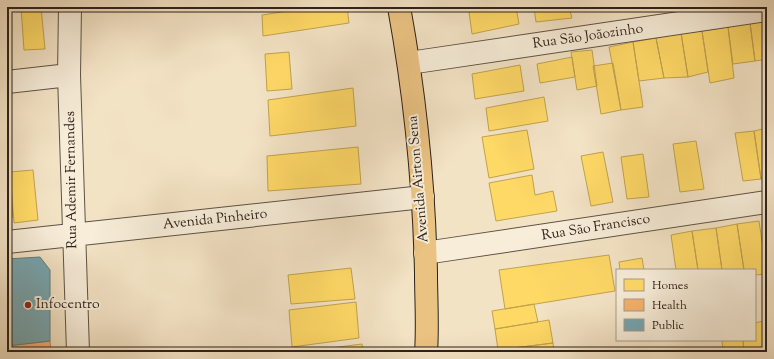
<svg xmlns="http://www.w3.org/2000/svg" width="774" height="359" font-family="'Sorts Mill Goudy',serif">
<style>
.homes{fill:#ffd966;stroke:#c0a24f}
.health{fill:#f6b26b;stroke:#ba8653}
.public{fill:#76a5af;stroke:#607d82}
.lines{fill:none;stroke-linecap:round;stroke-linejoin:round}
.street-casing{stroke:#5e5245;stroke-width:24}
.primary-casing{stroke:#2d211a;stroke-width:24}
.street{stroke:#f7edd9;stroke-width:22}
.primary{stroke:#eac282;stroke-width:22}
.poi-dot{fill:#8f2418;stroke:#f7edd9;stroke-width:1.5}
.labels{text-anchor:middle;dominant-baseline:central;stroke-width:4;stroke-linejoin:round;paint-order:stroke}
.street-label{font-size:14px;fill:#2d211a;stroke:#f7edd9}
.poi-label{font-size:14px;fill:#2d211a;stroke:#f7edd9;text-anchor:start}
</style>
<rect width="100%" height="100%" fill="#f3e3c5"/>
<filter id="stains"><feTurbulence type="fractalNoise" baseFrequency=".005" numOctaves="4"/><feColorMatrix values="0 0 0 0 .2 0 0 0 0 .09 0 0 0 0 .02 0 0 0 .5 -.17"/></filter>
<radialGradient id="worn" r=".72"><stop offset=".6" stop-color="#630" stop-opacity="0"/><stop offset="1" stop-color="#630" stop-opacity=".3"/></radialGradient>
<path class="homes" d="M21,7h20l4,42 -21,1z
M314,7h33l2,16 -86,13 -1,-21z
M469,7h25l-25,5z
M494,7h22l3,17 -47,10 -3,-22z
M534,7h35l3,11 -36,4z
M767,21v38l-12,2 -5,-38z
M750,23l5,38 -22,3 -5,-37z
M728,27l6,51 -24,5 -8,-52z
M702,31l6,41 -20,5 -7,-44z
M681,33l7,44 -24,1 -8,-40z
M656,38l8,40 -25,3 -6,-39z
M633,42l10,65 -22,3 -12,-63z
M592,50l5,36 -20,4 -6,-38z
M289,52l3,37 -25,2 -2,-37z
M572,57l3,20 -35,6 -3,-19z
M613,63l8,47 -20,4 -8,-48z
M520,65l4,26 -49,8 -3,-25z
M353,88l3,38 -86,10 -2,-36z
M544,97l4,24 -59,10 -3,-23z
M767,128v50l-6,1 -7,-48z
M527,130l7,39 -45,9 -7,-41z
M754,131l7,48 -18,2 -8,-48z
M696,141l8,48 -24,3 -7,-48z
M358,147l3,37 -93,7 -1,-35z
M603,152l10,50 -22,4 -10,-50z
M643,154l6,43 -22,2 -6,-42z
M33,170l5,50 -24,3 -4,-51z
M532,175l3,20 18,-4 4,20 -61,10 -7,-38z
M7,176h3l3,41 -6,1z
M759,221l8,53 -12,1v-5h-11l-7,-46z
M737,224l7,46h-22l-6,-42z
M716,228l6,42h-24l-6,-39z
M692,231l6,39h-22l-5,-35z
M609,255l6,36 -110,18 -6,-39z
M642,258l2,12h-24l-1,-8z
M351,268l4,31 -64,5 -3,-29z
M356,302l3,36 -67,9 -3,-37z
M534,304l4,18 -43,7 -3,-18z
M549,320l4,23 -55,7 -3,-21z
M763,321l4,31h-23l-1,-12h12v-17z
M722,340h21l1,12h-21z
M553,343l1,9h-56v-2z
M362,344l1,8h-64z"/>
<path class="health" d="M50,341l1,11h-44v-6z"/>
<path class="public" d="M40,257l10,13v71l-43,5v-87z"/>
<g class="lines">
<defs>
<path id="street" d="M70,7l-1,68 9,277
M409,63l358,-53
M7,82l62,-7
M7,242l416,-45
M425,253l342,-51"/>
<path id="primary" d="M399,7c16,88 25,177 27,266 0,26 2,53 0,79"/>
</defs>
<use href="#street" class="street-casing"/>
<use href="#primary" class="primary-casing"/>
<use href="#street" class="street"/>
<use href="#primary" class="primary"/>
</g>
<circle class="poi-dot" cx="28" cy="305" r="4"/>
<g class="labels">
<g class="street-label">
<text transform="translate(588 37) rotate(-8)">Rua São Joãozinho</text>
<text transform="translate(419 179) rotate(-95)">Avenida Airton Sena</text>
<text transform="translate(72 180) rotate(-91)">Rua Ademir Fernandes</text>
<text transform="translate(215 220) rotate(-6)">Avenida Pinheiro</text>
<text transform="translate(596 228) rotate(-9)">Rua São Francisco</text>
</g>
<g class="poi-label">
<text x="36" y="305">Infocentro</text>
</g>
</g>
<rect width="774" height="359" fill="none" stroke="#f3e3c5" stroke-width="24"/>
<rect x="8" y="8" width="758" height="343" fill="none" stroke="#2d211a" stroke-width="2"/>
<rect x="12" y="12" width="750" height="335" fill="none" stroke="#2d211a"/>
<rect x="616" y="269" width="140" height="72" fill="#f7edd9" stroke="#a69b8d"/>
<rect x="624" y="279" width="20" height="12" fill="#ffd966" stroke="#a69b8d"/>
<text x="652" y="289" font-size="12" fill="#2d211a">Homes</text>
<rect x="624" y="299" width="20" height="12" fill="#f6b26b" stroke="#a69b8d"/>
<text x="652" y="309" font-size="12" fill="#2d211a">Health</text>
<rect x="624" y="319" width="20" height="12" fill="#76a5af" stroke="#a69b8d"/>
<text x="652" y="329" font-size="12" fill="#2d211a">Public</text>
<rect width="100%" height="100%" filter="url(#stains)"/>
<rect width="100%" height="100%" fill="url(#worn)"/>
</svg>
